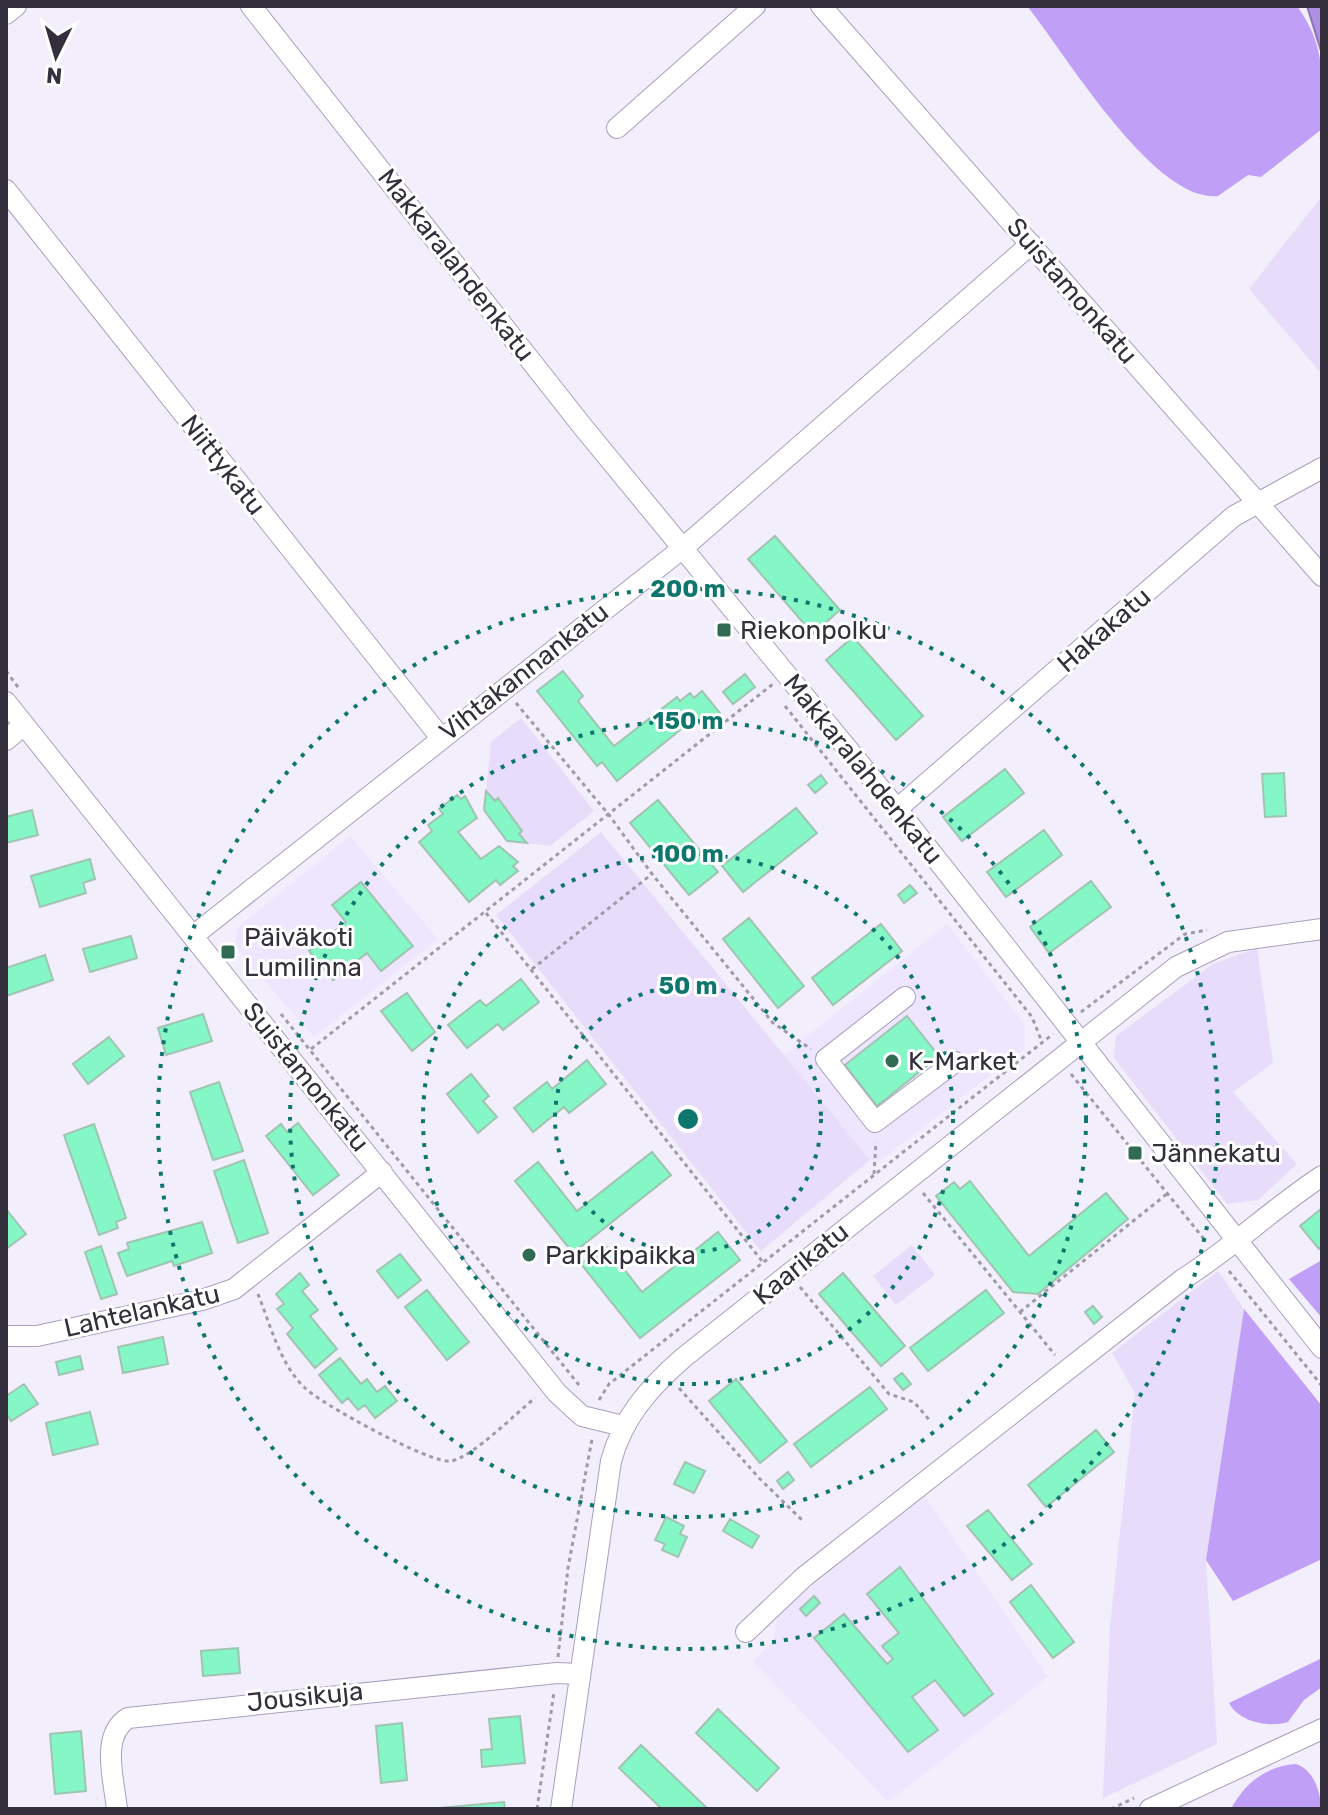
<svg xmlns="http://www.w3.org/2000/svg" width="1328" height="1815" font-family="Rubik,sans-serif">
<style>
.built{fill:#ede6fe}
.green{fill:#e7ddfb}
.forest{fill:#c09ff6}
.water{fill:#b090e5;stroke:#8a73b2;stroke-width:2}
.building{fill:#85f7c6;stroke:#a0c4b2;stroke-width:2}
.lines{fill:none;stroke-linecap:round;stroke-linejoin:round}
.minor-casing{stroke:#a99fbe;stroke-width:22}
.path{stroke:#9f9aa8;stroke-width:3;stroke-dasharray:4 4;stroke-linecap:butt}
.minor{stroke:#fff;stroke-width:20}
.ring{fill:none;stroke:#0f766e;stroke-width:4;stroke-dasharray:4 8}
.poi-dot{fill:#326b53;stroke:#fff;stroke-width:3}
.labels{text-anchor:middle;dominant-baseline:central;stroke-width:6;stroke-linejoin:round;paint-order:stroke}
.street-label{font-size:26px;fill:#332f3c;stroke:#fff}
.poi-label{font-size:26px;fill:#332f3c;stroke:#fff;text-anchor:start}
.centre{fill:#0f766e;stroke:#fff;stroke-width:4}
.ring-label{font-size:24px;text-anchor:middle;font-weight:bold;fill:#0f766e;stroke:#fff;stroke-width:6;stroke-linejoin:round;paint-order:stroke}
</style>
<rect width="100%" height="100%" fill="#f3eefc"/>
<path class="built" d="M350,836l88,103 -124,98 -79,-90 2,-19z
M947,924l78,101v23l-145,113 -10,-1 -86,-105z
M924,1495l124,182 -160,125 -135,-141 21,-20 3,-26z"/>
<path class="green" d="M1322,196v178l-73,-85z
M521,718l73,93 -44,35 -43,-5 -23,-31 7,-68z
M601,832l269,328 -109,91 -265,-336z
M1257,948l16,115 -40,29 64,72 -39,36 -31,4 -113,-146 2,-22 97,-72z
M912,1245l23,30 -39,30 -23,-29z
M1218,1271l26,38 -38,251 11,184 -114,54 7,-172 25,-233 -23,-40z"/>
<path class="forest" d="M1027,6h270c30,41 25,74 25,123l-61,48 -13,-2 -30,21c-64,7 -153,-143 -191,-190z
M1322,1260v58l-33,-39z
M1244,1309l78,97v153l-89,42 -27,-41z
M1322,1658v29l-18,13 -16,22c-19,6 -49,0 -59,-19z
M1296,1764c19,7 23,26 26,45h-91c14,-26 35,-43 65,-45z"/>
<path class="water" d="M1307,6h15v48z"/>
<path class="building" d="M775,536l65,74 -27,24 -65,-75z
M853,637l70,79 -27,24 -70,-80z
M563,671l20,25 -5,5 36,45 63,-49 3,4 10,-8 4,5 8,-7 18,22 -18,14 -7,-9 -78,63 -15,-19 -5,4 -60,-75z
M745,674l10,13 -22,17 -10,-12z
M1005,769l19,24 -62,48 -19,-24z
M1284,773l2,43 -21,1 -3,-43z
M821,775l6,8 -12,10 -7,-8z
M486,791l9,10 3,-3 24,33 -3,3 8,9 -20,-2 -23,-31z
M457,795l4,4 4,-3 12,22 -19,14 23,27 18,-13 19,16 -5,4 5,5 -18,14 -4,-5 -27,22 -50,-60 13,-11 -4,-6 15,-11 -4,-5z
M658,800l60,72 -29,23 -59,-72z
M796,808l21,25 -74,59 -21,-26z
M32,810l6,25 -32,8v-26z
M1044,830l18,25 -56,42 -19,-25z
M90,859l5,20 -12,4 3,10 -46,14 -9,-31z
M1091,881l20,26 -62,46 -19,-26z
M361,882l52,64 -32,25 -14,-18 -34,27 -24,-29 37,-29 -14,-17z
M910,885l7,8 -13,10 -6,-8z
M749,918l55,68 -26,22 -55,-69z
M881,924l21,27 -69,54 -21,-27z
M131,936l6,22 -47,14 -7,-23z
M45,955l8,25 -47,16v-28z
M521,979l18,23 -36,28 -5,-6 -31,24 -19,-23 32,-25 6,6z
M407,993l28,39 -23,19 -31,-40z
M203,1014l9,27 -46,14 -8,-27z
M907,1016l32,40 -62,50 -32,-41z
M109,1037l15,19 -36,28 -15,-20z
M587,1060l19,24 -37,29 -5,-6 -31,25 -19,-24 33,-26 5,7z
M471,1074l18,22 -6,5 14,16 -19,16 -31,-39z
M219,1082l24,69 -30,9 -23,-68z
M298,1123l41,52 -26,20 -47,-59 15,-12 6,8z
M94,1124l32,94 -10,4 2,6 -19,7 -35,-100z
M652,1152l19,23 -98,78 -58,-72 23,-19 39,49z
M244,1160l24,73 -30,10 -24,-72z
M970,1181l59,75 77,-63 22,26 -90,75 -25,-2 -77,-96 18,-14 6,7z
M1322,1208v38l-3,3 -19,-23z
M6,1209l20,25 -20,15z
M202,1222l10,31 -38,13 -2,-5 -45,15 -9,-23 11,-4 -2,-6z
M718,1232l22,28 -100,78 -59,-74 24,-19 37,47z
M101,1246l16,48 -16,5 -16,-47z
M400,1254l21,26 -23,18 -21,-27z
M300,1273l9,12 -7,6 16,19 -8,6 27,33 -22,19 -28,-34 6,-6 -16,-19 7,-5 -8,-10z
M843,1273l62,73 -24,20 -62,-72z
M427,1290l42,52 -22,18 -42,-53z
M986,1290l18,23 -76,58 -18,-23z
M1093,1306l9,11 -8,7 -9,-12z
M163,1337l5,27 -45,9 -5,-26z
M80,1356l3,13 -24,6 -3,-13z
M340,1358l21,26 6,-5 10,13 8,-6 12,15 -22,17 -10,-13 -7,5 -10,-12 -6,5 -23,-28z
M902,1373l9,11 -8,6 -9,-11z
M736,1379l51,62 -27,22 -51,-62z
M24,1384l14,20 -27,17 -5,-8v-17z
M870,1387l17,22 -76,58 -17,-23z
M90,1412l8,32 -45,11 -7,-32z
M1096,1430l18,22 -68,55 -18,-22z
M685,1462l20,9 -11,22 -20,-9z
M788,1472l6,8 -11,9 -6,-8z
M988,1510l44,54 -20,16 -45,-54z
M666,1517l18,9 -4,8 7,3 -9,20 -16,-7 3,-6 -10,-4z
M730,1519l29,17 -7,12 -29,-17z
M900,1567l93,127 -29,22 -29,-36 -23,17 26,33 -30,22 -94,-114 30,-24 43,50 6,-5 -11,-13 17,-13 -32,-39z
M1031,1585l43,57 -21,16 -43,-56z
M814,1596l6,7 -14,13 -6,-7z
M238,1648l2,25 -37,3 -2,-25z
M718,1709l61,59 -22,23 -61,-58z
M520,1716l5,47 -43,4 -1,-17 11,-1 -3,-30z
M402,1723l5,57 -26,3 -5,-57z
M81,1731l5,60 -31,3 -5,-60z
M641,1745l67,64h-46l-43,-41z
M504,1802l1,7h-65v-1z"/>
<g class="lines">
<defs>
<path id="minor" d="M251,6l332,421 314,382 425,539
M821,6l501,570
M6,14l10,-8
M617,128l138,-122
M6,190l435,548
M6,702l551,691 25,23 41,10
M6,740l18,-15
M897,809l337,-293 88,-48
M193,936l490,-388 348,-304
M905,997l-79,62 49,63 80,-60
M6,1336h31l165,-36 32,-11 148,-117
M746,1632l58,-55 379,-298c49,-31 90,-71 139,-103
M117,1809c-3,-29 -17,-74 11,-91l429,-45 23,1
M561,1809l50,-348c12,-44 38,-73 72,-103l493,-391 52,-25 94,-13
M1150,1809l172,-80"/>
</defs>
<use href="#minor" class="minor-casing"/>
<path class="path" d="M6,671l12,16
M516,703l93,112 43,59 121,149 38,26
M785,706l247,311 10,25
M486,913l276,348
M532,969l120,-95
M1081,1012l104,-78 22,-4
M281,1014l298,371
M311,1049l462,-365
M1071,1074l133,165
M874,1174l2,-32
M923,1193l132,162
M1229,1271l93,115
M800,1287l89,107 25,8 17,20
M258,1294c12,30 22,70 46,93 15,16 128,78 147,74 22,-4 65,-48 84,-63
M1020,1312l148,-119
M679,1388l81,91 43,42
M599,1400l10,-16 444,-350
M558,1657l10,-89 24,-129
M537,1809l17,-117
M1111,1809l23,-11"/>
<use href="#minor" class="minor"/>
</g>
<g class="ring">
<circle cx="688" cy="1119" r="133"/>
<circle cx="688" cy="1119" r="265"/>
<circle cx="688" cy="1119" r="398"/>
<circle cx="688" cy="1119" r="530"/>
</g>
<g class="poi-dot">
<rect x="716" y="622" width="16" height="16" rx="4"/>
<rect x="220" y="944" width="16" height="16" rx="4"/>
<circle cx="892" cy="1061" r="8"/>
<rect x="1127" y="1145" width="16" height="16" rx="4"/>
<circle cx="529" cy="1255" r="8"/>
</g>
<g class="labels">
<g class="street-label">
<text transform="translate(456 265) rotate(52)">Makkaralahdenkatu</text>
<text transform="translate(1072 291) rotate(49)">Suistamonkatu</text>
<text transform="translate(223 465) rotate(52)">Niittykatu</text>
<text transform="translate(1104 630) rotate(-41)">Hakakatu</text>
<text transform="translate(524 672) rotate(-38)">Vihtakannankatu</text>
<text transform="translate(863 769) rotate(51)">Makkaralahdenkatu</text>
<text transform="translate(306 1077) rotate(51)">Suistamonkatu</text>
<text transform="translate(801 1264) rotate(-39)">Kaarikatu</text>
<text transform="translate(142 1311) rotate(-13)">Lahtelankatu</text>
<text transform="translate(305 1697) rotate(-6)">Jousikuja</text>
</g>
<g class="poi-label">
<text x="740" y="630">Riekonpolku</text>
<text x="244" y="937">Päiväkoti<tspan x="244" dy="30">Lumilinna</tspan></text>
<text x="908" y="1061">K-Market</text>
<text x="1151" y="1153">Jännekatu</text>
<text x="545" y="1255">Parkkipaikka</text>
</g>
</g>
<circle cx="688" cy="1119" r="12" class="centre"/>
<g class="ring-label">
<text x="688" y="597">200 m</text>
<text x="688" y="729">150 m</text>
<text x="688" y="862">100 m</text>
<text x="688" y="994">50 m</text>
</g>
<rect width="1328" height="1815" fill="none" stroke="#332f3c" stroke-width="16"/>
<g transform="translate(56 56) rotate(185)" stroke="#ffffff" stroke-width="6" paint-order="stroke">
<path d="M0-6L14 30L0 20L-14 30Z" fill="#332f3c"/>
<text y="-12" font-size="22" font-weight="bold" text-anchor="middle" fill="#332f3c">N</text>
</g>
</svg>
